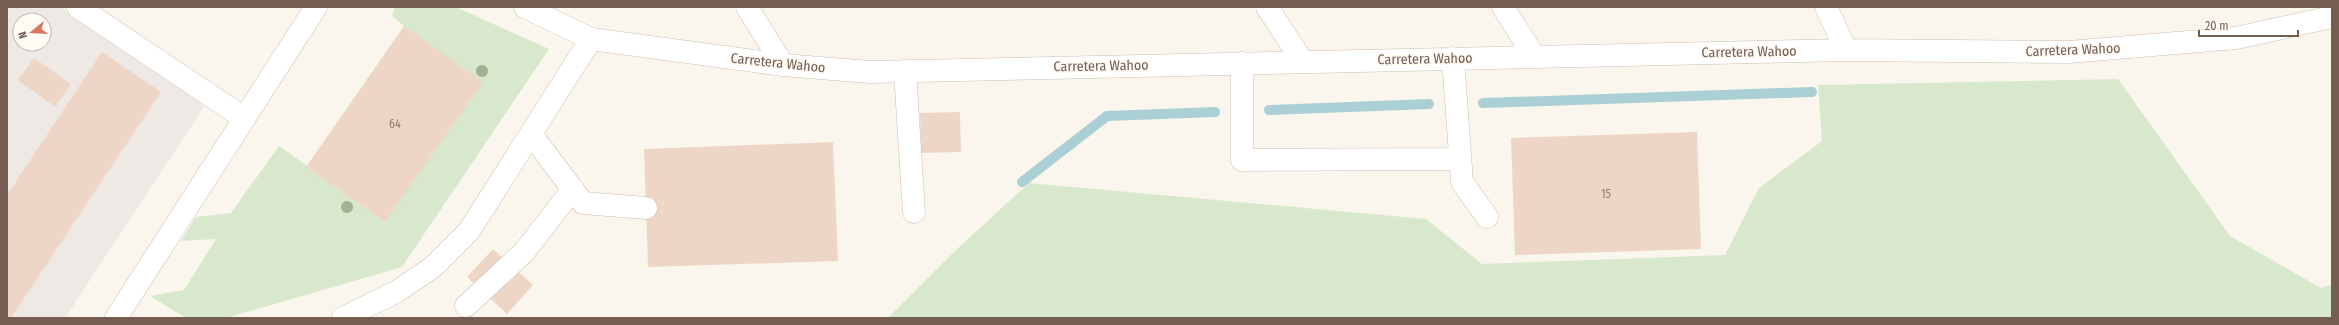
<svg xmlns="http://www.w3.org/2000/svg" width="2339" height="325" font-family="'Fira Sans Condensed',sans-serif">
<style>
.industrial{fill:#eee9e5;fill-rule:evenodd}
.green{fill:#d8e8cc}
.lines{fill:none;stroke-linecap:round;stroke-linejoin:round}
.stream{stroke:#aacfd5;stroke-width:10}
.building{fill:#eed6c7}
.minor-casing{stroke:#cdbeb3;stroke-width:23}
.minor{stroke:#fff;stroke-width:22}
.tree{fill:#a2b193}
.labels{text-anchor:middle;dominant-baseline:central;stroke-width:3.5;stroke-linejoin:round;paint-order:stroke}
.number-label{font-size:12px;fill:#937b6e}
.street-label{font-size:14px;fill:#755d51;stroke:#fefaf4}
</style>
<rect width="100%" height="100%" fill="#fbf6ed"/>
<path class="industrial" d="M7,7h53l135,90 9,10 -139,211h-58zM20,20h24v24h-24z"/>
<path class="green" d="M395,7h61l93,42 -147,218 -176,51h-40l-36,-22 34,-6 32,-51 -35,2 15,-24 35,-4 48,-67 106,76 19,-196 -12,-10z
M2118,79l112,157 91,52 11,-4v34h-1444l68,-68 73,-67 397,36 56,45 243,-9 34,-67 63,-47 -4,-56z"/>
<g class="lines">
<path class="stream" d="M1483,103l329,-11
M1269,110l160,-6
M1022,182l85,-66 108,-4"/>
</g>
<path class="building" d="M404,26l79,56 -98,140 -79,-55z
M102,52l59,40 -150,226h-4v-123z
M34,58l37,26 -16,23 -37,-27z
M960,112l1,40 -40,1 -1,-40z
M1697,132l4,117 -186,6 -4,-117z
M833,142l5,119 -190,6 -4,-118z
M493,249l40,36 -26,29 -40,-37z"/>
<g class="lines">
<defs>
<path id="minor" d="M78,7l166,111
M525,7l66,32 192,26 87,7 976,-22 223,2 167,-14 96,-21
M747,7l36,58
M1267,7l36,55
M1503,7l31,49
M1826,7l20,43
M1453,58l9,124 25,35
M1242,63v97l218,-1
M905,71l9,141
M531,134l52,69 63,5
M466,306l58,-54 49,-63
M116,318l200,-311
M343,318l53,-26 37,-25 36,-36 122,-192"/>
</defs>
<use href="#minor" class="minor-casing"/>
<use href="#minor" class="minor"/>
</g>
<g class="tree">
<circle cx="482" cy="71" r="6"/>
<circle cx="347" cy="207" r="6"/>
</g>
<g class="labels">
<g class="number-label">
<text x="395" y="124">64</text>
<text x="1606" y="194">15</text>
</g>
<g class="street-label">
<text transform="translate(2073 50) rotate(-2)">Carretera Wahoo</text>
<text transform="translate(1749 52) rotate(-1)">Carretera Wahoo</text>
<text transform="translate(1425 59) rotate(-1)">Carretera Wahoo</text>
<text transform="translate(778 63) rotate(6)">Carretera Wahoo</text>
<text transform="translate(1101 66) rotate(-1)">Carretera Wahoo</text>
</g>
</g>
<rect width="2339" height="325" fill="none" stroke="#755d51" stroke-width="16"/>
<g transform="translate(32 32) rotate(252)"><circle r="19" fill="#fefaf4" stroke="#c7bbb3"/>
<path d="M0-3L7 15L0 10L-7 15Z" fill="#d8785f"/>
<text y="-6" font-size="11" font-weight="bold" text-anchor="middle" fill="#755d51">N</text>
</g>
<path d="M2199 30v6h99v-6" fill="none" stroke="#755d51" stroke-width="2"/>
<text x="2205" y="30" font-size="12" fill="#755d51" stroke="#fefaf4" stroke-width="3" paint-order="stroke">20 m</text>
</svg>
